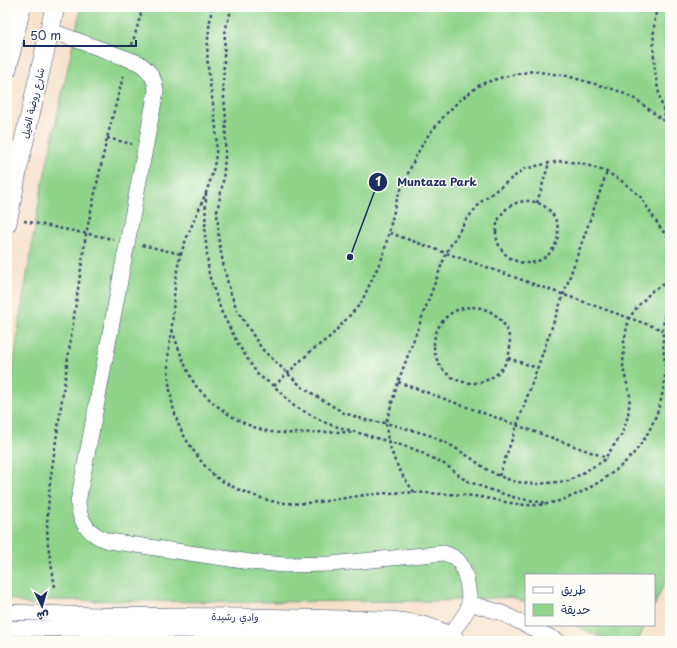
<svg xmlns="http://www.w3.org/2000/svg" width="677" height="648" font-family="'Playpen Sans','Playpen Sans Arabic',sans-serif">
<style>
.green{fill:#90d48c;stroke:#568275}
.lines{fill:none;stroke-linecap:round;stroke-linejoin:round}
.minor-casing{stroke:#3c4a6e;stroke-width:16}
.major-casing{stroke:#3c4a6e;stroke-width:20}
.path{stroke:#3c4a6e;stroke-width:2.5;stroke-dasharray:3 3;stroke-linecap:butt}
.minor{stroke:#fff;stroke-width:15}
.major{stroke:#fff;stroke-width:19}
.labels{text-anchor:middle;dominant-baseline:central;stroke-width:3;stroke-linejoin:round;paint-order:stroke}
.street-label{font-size:10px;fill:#1b2f5e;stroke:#fdfcf7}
.leader{fill:none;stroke:#1b2f5e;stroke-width:1.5}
.callout-dot{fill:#1b2f5e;stroke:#fdfcf7;stroke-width:1.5}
.mark-label{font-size:12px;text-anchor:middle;font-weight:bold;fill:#fff}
.callout-label{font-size:11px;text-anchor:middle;font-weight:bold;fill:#1b2f5e;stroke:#fdfcf7;stroke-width:3;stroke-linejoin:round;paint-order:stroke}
</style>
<rect width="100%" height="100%" fill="#fdfcf7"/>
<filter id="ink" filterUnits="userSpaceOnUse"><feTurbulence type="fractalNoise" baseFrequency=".025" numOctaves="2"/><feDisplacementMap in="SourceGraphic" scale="8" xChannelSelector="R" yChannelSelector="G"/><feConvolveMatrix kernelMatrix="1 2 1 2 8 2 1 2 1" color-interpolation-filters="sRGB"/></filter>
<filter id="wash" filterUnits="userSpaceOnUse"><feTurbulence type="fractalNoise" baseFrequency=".012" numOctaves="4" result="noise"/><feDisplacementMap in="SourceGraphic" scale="16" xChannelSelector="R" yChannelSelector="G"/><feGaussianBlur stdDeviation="0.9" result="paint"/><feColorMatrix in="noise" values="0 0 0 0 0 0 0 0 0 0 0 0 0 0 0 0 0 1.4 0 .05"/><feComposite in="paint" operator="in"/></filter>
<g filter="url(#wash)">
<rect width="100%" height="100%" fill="#f6e0c7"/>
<path class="green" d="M81,7h589v564l-16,35v-31h-128v28l-15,-6 -77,4 -205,1 -191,-2 -6,6 -24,-8 -1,-172 12,-103 22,-132z
M574,625h71l-7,16h-29z"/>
</g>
<g filter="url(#ink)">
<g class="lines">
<defs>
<path id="minor" d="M49,30l90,33c11,8 16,15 17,28l-78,411c1,20 11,33 31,39l141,21 35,3 45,-1 114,-11c6,2 12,4 16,10 6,9 11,34 8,45 -5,12 -16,23 -23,33
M469,603l33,10 56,28
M7,612l92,3 149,1 144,3c24,3 48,6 67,22
M7,628l242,3h142l22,2 24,8"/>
<path id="major" d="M7,69l14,-62
M7,223l11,-56 37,-160"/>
</defs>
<use href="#minor" class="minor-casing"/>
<use href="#major" class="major-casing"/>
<path class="path" d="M212,7c-3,20 -6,40 -4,60 3,33 13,67 6,99 -6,30 -24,58 -33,88 -7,23 -7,47 -9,71 -1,13 -4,26 -4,38 0,22 4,46 12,65 6,13 25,41 36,49 13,9 30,16 45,21 37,13 77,-1 115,-4 21,-2 44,-2 66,0 13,0 26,1 38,3 24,4 47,12 71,6 29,-6 65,-29 84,-51 17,-21 28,-49 30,-76 1,-15 -3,-30 -2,-44 0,-13 4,-26 5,-39l2,-2
M232,7l-7,24 -2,56 3,32 -1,37 -2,26 -6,30 2,30 5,26 6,23 7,19 25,39 40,38 19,12 23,14 25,8 17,2 43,12 23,11 19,12 15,11 13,7 17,6 20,2 33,-3 34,-20 19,-27 6,-18 2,-20 -7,-28 1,-26 5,-24 10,-13 14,-15 17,-9
M657,7c-8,37 -2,87 13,121
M132,45l11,-38
M107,138l25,6
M206,193l-1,40 4,42 13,38 16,31 20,31 16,11 20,20 34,18 86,25 32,16 19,15 23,9 28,9 30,5
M496 232a31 31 0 1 1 62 0a31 31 0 1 1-62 0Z
M537,203l12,-40
M24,221l89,18
M390,233l273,97
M142,245l39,9
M434 345a38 38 0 1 1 76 0a38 38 0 1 1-76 0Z
M172,330c7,19 13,39 24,56 3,4 7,7 11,11 20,19 47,35 75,36 24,1 47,-3 71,0
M508,358l29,10
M398,382l209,76
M274,386l37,-35 20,-15 30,-33 22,-47 14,-57 8,-19 11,-24 10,-18 19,-23 15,-15 21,-16 22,-7 30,-6 34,5 49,14 21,10 32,25
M499,476l108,-304
M414,492l-10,-14 -9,-17 -7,-20 -2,-18 12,-41 48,-129 20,-33 16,-19 42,-32 25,-6 14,-2 21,3 23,8 16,10 17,14 21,33 9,10
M55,587l-7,-42 -1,-21 3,-42 36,-248 21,-96 17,-65"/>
<use href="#minor" class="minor"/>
<use href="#major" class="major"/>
</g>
</g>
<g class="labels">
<g class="street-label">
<text transform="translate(32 103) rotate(-77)">شارع روضة الخيل</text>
<text transform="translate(235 616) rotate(1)">وادي رشيدة</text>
</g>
</g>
<path class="leader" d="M350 257L378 182"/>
<g class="callout-dot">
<circle cx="350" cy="257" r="4"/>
<circle cx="378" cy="182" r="10"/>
</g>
<g class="mark-label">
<text x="378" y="186">1</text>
</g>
<g class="callout-label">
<text x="437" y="186">Muntaza Park</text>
</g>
<rect width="677" height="648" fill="none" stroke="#fdfcf7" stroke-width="24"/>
<rect x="525" y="574" width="130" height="52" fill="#fdfcf7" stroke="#a3aaba"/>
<rect x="533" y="587" width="20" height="6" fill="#ffffff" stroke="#a3aaba"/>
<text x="561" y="594" font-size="12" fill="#1b2f5e">طريق</text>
<rect x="533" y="604" width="20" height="12" fill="#90d48c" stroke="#a3aaba"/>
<text x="561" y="614" font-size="12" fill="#1b2f5e">حديقة</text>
<g transform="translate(42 606) rotate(175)" stroke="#fdfcf7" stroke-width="3" paint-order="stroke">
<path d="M0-3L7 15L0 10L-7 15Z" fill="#1b2f5e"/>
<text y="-6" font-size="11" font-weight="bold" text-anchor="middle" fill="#1b2f5e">ش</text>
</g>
<path d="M24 40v6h112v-6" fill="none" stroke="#1b2f5e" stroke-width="2"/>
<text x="30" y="40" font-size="12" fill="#1b2f5e" stroke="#fdfcf7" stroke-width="3" paint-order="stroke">50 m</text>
</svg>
